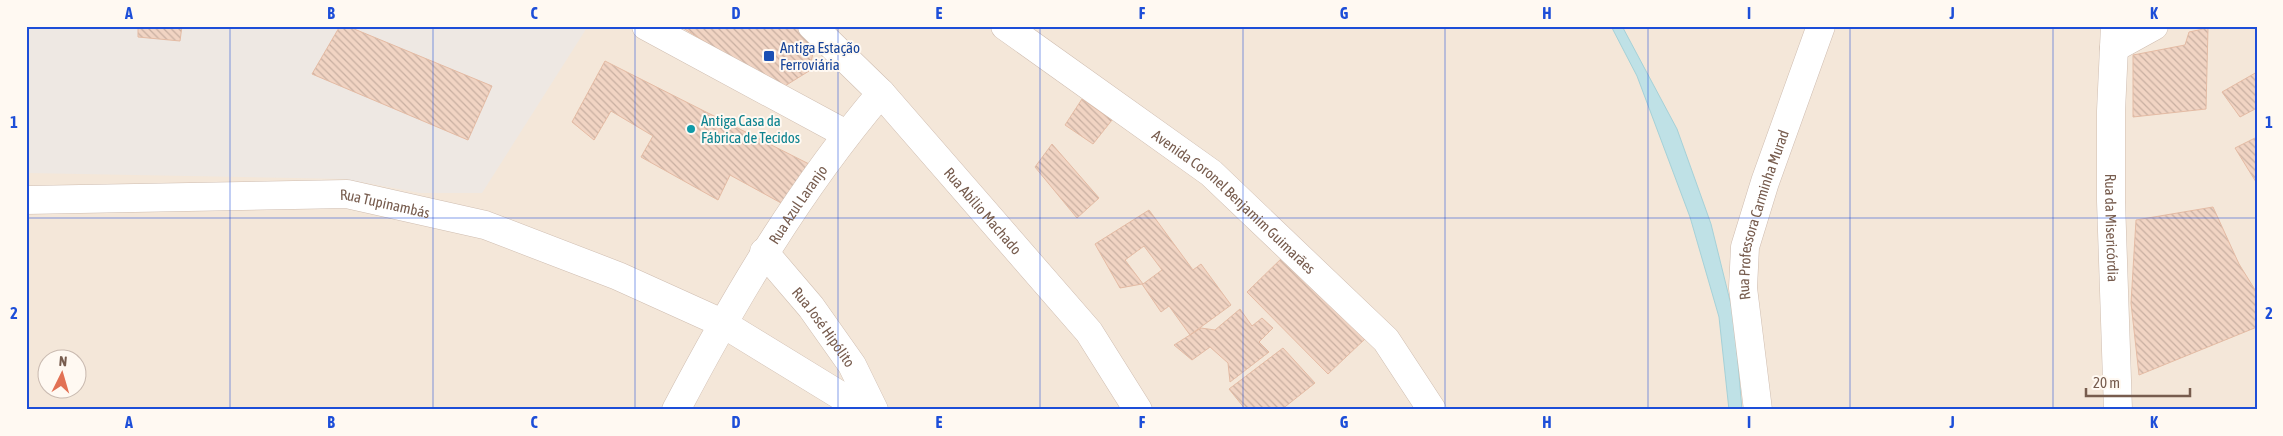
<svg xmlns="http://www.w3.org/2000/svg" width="2283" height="436" font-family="'Asap Condensed',sans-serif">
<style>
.residential{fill:#f4e7d9;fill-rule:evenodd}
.industrial{fill:#eee8e3}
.water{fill:#bfe1e6;stroke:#a5d1d8}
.building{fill:url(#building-back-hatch);stroke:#e4bba4;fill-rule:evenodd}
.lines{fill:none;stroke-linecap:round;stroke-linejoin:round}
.minor-casing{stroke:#cfbdb0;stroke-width:29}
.minor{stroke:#fff;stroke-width:28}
.grid{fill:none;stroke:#1d4ed8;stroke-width:1;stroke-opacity:0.55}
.transit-dot{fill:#1a4fb4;stroke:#fff9f2;stroke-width:2}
.culture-dot{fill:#0f9aa8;stroke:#fff9f2;stroke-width:2}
.labels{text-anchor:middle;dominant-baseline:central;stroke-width:4;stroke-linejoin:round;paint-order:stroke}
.transit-label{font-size:15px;fill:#164399;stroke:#fff9f2;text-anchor:start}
.culture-label{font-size:15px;fill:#0d838f;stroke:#fff9f2;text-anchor:start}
.street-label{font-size:15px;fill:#775c4e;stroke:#fff9f2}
.neatline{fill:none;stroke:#1d4ed8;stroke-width:2}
.grid-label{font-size:16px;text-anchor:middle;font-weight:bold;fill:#1d4ed8}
</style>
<defs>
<pattern id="building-back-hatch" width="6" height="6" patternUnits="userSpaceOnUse" patternTransform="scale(1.25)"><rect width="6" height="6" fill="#f1d4c3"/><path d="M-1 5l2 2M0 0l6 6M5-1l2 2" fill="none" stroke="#c8afa1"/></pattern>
</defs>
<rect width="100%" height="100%" fill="#fcf5eb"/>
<path class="residential" d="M26,26h2231v384h-2231zM48,358h30v30h-30z"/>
<path class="industrial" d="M26,26h562l-106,167h-62l-75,-14 -319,-6z"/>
<path class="water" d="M1611,26h11l55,103 34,95 23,93 8,93h-13l-10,-93 -29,-100 -53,-141z"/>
<path class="building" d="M138,26h44l-2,15 -42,-4z
M340,26h7l145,60 -24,54 -156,-66z
M680,26h118l18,14 -7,31 -29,18z
M2208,28l-2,81 -73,8v-62l52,-10 4,-13z
M605,61l206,104 -19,44 -62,-34 -12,25 -77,-43 12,-21 -42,-25 -17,29 -22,-18z
M2257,72v36l-17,9 -18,-25z
M1082,99l30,21 -19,24 -28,-19z
M2257,137v45h-1l-21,-34z
M1052,144l47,54 -22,20 -42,-51z
M2213,207l26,57 18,29v34l-118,48 -8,-72 5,-83z
M1149,210l44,60 8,-6 30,41 -41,30 -21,-29 -8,6 -19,-28 -22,4 -25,-44zM1144,246l18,24 -19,14 -18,-24z
M1285,255l81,83 -38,36 -81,-82z
M1240,309l12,17 10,-8 11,10 -14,14 10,10 -39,30 -2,-19 -18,-16 -18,13 -18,-15 27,-17 14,2z
M1283,348l32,35 -34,27h-35l-17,-21z"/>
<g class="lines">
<defs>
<g id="minor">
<path d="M646,26l200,108"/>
<path id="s1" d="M812,26l69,67 208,239 49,78"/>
<path id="s2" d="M1005,26l206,147 175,167 46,70"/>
<path id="s3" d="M2115,26l-4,85v90l7,209"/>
<path d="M2114,48l40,-22"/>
<path id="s4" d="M26,200l321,-6 138,31 133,51 104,47 142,87"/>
<path id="s5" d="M764,252l47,55 41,58 22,45"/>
<path id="s6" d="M676,410c60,-114 122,-219 205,-317"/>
<path id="s7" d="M1758,410l-15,-122 2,-41 20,-65 56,-156"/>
</g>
</defs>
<use href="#minor" class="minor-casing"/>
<use href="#minor" class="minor"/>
</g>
<path class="grid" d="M230,26v384M433,26v384M635,26v384M838,26v384M1040,26v384M1243,26v384M1445,26v384M1648,26v384M1850,26v384M2053,26v384M26,218h2231"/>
<rect class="transit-dot" x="763" y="50" width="12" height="12" rx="2.5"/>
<circle class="culture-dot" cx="691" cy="129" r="5"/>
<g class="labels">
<g class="transit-label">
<text x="780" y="47">Antiga Estação<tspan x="780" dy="17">Ferroviária</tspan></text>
</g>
<g class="culture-label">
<text x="701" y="120">Antiga Casa da<tspan x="701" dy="17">Fábrica de Tecidos</tspan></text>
</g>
<g class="street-label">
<text stroke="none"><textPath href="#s2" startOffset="289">Avenida Coronel Benjamim Guimarães</textPath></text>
<text stroke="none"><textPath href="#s4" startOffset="360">Rua Tupinambás</textPath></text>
<text stroke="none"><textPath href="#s6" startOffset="239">Rua Azul Laranjo</textPath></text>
<text stroke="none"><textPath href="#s1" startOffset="252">Rua Abílio Machado</textPath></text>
<text stroke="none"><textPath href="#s7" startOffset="199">Rua Professora Carminha Murad</textPath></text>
<text stroke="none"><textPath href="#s3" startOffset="202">Rua da Misericórdia</textPath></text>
<text stroke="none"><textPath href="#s5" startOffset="96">Rua José Hipólito</textPath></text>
</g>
</g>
<rect width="2283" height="436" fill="none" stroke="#fff9f2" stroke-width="55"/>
<g transform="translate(62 374) rotate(5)"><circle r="24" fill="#fff9f2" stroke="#c9bab0"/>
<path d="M0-4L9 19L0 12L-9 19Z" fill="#e27154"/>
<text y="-8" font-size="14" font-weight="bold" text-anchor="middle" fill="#775c4e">N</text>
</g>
<path d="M2086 388v8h104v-8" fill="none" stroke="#775c4e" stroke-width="2.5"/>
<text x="2093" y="388" font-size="15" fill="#775c4e" stroke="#fff9f2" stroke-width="4" paint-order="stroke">20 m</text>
<rect x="28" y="28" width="2228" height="380" class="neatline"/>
<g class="grid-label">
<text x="129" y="19">A</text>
<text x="331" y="19">B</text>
<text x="534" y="19">C</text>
<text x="736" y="19">D</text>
<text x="939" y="19">E</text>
<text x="1142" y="19">F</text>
<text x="1344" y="19">G</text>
<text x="1547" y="19">H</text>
<text x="1749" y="19">I</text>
<text x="1952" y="19">J</text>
<text x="2154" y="19">K</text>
<text x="14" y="128">1</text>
<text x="2269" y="128">1</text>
<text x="14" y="319">2</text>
<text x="2269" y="319">2</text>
<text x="129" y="428">A</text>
<text x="331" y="428">B</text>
<text x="534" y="428">C</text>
<text x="736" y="428">D</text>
<text x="939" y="428">E</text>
<text x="1142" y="428">F</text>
<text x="1344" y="428">G</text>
<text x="1547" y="428">H</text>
<text x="1749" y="428">I</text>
<text x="1952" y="428">J</text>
<text x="2154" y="428">K</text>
</g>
</svg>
